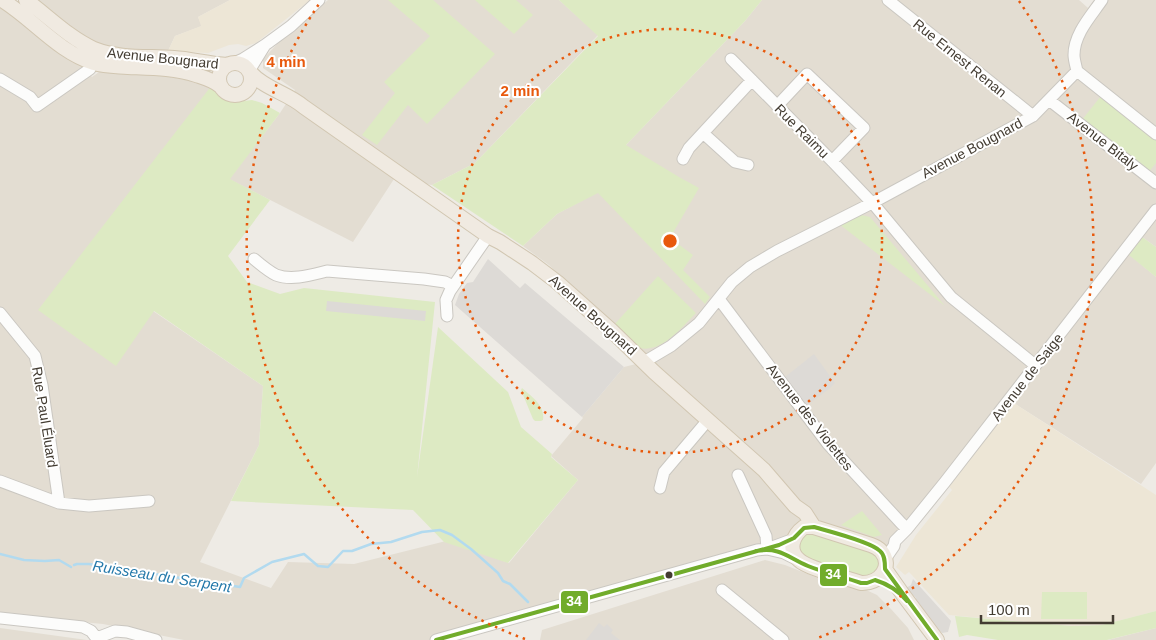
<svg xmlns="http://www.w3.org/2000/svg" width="1156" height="640" font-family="Arial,sans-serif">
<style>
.residential{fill:#e3ddd2}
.education{fill:#ede6d6}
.green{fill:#ddeac3}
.parking{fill:#dddad6}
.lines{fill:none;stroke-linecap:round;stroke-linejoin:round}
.stream{stroke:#b2daef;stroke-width:2.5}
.minor-casing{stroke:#cac7c1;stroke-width:13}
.major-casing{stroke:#d1c6b1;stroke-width:16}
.minor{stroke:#fcfcfb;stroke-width:11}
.major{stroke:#f0eae1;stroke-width:14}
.bus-1-casing{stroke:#fff;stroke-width:8}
.bus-1{stroke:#71ac2b;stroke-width:4}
.ring{fill:none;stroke:#e8590c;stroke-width:2.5;stroke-dasharray:2.5 5}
.bus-dot{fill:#433c32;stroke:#fff;stroke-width:2}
.labels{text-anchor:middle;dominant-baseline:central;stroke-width:4;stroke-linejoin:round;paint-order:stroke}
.street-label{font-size:14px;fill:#433c32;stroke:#fff}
.water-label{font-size:15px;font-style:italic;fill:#267aab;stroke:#fff}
.centre{fill:#e8590c;stroke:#fff;stroke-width:2.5}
.ring-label{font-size:15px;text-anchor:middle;font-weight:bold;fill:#e8590c;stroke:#fff;stroke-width:4;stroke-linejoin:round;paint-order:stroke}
.line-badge{stroke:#fff;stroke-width:2}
.badge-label{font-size:14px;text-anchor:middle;font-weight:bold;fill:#fff}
</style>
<rect width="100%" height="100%" fill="#eeebe5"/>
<path class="residential" d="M35,0h195l-32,17 4,9 -27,10 -7,15 -48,-2 -23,-6 -16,-8z
M328,0h231l39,35 -123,128 -43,22 -38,-6 -41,63 -124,-63 51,-66 15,-23 -32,-22v-9l16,-17z
M762,0h317l9,8 6,-8h62v247l-18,-13 -13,17 31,26v186l-15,21 -132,-84 -120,145 -12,3 -81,-13 -360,105h-252l-81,-16 -103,-10v-608l80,57 12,14 10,-7 53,4 57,11 -59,226 110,75 -4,59 -59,117 71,26 17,-26 66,2 92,-23 63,22 69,-83 -27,-24 32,-38 -1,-1 42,-50 20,-5 -95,-97 -26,-19 34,-32 41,-22 28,-47 119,-124z
M765,560l20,5 35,14 16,5 28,5 13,6 14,14 17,19 6,12h-374l2,-10z
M0,628l87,12h-87z
M1156,628v12h-49h1z"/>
<path class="education" d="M230,0h80l-54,43 -10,3 -8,-2 -9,1 -21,8 -40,-2 7,-15 26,-10 -3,-9z
M1009,400l147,95v116l-54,14 -30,1 -123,-11 -40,-43 -4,3 -9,-8 20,-32 36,-45 -7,-8z"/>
<path class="green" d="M388,0h45l62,54 -68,70 -19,-19 -31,40 -15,-10 33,-42 -11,-11 46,-46z
M475,0h41l17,15 -19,19z
M559,0h203l-17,21 -119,124 53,32 20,11 -29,50 23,17 -10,15 27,27 -5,7 -107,-111 -41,21 -34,32 -91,-61 43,-22 123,-127z
M212,85l17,15 7,2 16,-2 10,3 18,10 -50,66 40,21 -42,56 19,26 33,12 24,-6 131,14 -18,175 21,-150 70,65 13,35 31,27 -1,3 27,23 -70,83 -64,-21 -31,-32 -182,-9 28,-56 4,-59 -109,-75 -38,55 -78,-56z
M1101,96l55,44v23l-8,10 -67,-52z
M861,215l9,2 75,89 -106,-82z
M1138,234l18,13v30l-32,-26z
M658,276l38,37c-14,14 -34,40 -56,35l-26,-23z
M522,388c10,9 23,17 21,32l-2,1h-6l-2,-2 -12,-29z
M862,511l20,24 -8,2 -33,-12z
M810,532l65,21 4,7 -1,8 -4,6 -10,4 -57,-19 -6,-5 -3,-11 8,-9z
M1042,592h45v27h-46z
M1156,611v17l-49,12h-109l-31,-5 -8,2 -4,-21 117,10 30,-1z"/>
<path class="parking" d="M488,259l32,29 5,-5 99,84 -42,50 -127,-112 4,-11 8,-11 6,-1z
M327,301l99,10 -1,10 -99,-10z
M814,354l21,29 -6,6 -24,18 -20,-30z
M913,579l38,42 -3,11 -6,1 -26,-30v-5l-10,-10 5,-3z
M599,623l5,4 3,-3 6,6 -2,3 9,7h-34z"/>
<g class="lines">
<path class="stream" d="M0,554l24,6 21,1 14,-1 12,7
M74,565l3,-1h12l151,23 4,-9 28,-16 32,-8 14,12 10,1 15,-16h9l19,-7 20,-2 31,-10 18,-2 12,5 19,14 27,24 5,8 7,3 18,18"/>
<defs>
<path id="minor" d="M888,0l145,116
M265,45l26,-19 28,-26
M731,59l101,102 44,46 75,90 84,68
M234,63l9,-4 22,-14 -13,21 -1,7
M1077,71l79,63
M1077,71c-1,-5 -3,-11 -3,-16 0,-21 17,-39 28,-55
M0,79l30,18 7,9 53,-37 2,-6
M1049,100l107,83
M777,106l30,-32 57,54 -32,33
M703,133l32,29 13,3
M683,159l6,-11 63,-68
M254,259c7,6 14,12 22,16 16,6 35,0 51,-4l97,8 21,3 8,4
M719,299l109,145 73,79 6,6
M0,313l35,43 7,29 17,118
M447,316l-1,-16 4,-9 38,-55
M644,362l27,-16 28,-23 33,-41 18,-15 27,-16 95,-48 161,-87 44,-45
M738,475l28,61 1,13
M0,481l59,22 30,3 60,-5
M660,488l4,-16 44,-52
M767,549l17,4 14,7
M885,559l9,-13 1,-5 12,-12 38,-47 211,-272
M722,590l61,50
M0,618l83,9 8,4 7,9
M97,638l18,-7 12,1 29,8
M436,640l321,-90 10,-1 27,-10"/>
<path id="major" d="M2,0c31,19 56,52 92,63 11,3 22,3 34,4 23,1 46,1 68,8 9,3 17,5 24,11
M26,0c22,16 42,37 68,49 25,10 54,7 80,9 17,1 35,6 53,7
M219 79a16 16 0 1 1 32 0a16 16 0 1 1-32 0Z
M251,73c14,16 37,20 53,34l184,129 12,6 32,21 25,19 55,49 42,41 110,98 31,36 10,7 9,14
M804,527h10l57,18c3,1 7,3 10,6 13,16 -2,33 -20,32 -13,-5 -53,-14 -62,-23 -12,-10 -6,-25 5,-33z
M885,569l19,27 33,44"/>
</defs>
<use href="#minor" class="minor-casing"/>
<use href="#major" class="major-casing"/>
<use href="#minor" class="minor"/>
<use href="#major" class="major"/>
<defs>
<path id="bus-1" d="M756,551c25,-4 31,6 52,15 17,7 36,11 53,17h6l8,-3c13,4 23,10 32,21
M436,640l343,-95 15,-7 10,-10 10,-1c14,4 58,15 66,24 5,4 5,12 5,18l52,71"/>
</defs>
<use href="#bus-1" class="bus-1-casing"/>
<use href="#bus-1" class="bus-1"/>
</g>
<g class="ring">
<circle cx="670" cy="241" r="212"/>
<path d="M525 639A424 424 0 0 1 321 1M1019 1A424 424 0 0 1 815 639"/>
</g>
<circle class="bus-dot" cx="669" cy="575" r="4.5"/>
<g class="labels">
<g class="street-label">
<text transform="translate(163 58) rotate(6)">Avenue Bougnard</text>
<text transform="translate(960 58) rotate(39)">Rue Ernest Renan</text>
<text transform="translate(802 131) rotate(45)">Rue Raimu</text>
<text transform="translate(1103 141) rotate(38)">Avenue Bitaly</text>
<text transform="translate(972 148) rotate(-28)">Avenue Bougnard</text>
<text transform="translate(593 315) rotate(42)">Avenue Bougnard</text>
<text transform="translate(1027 377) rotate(-52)">Avenue de Saige</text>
<text transform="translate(45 417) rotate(81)">Rue Paul Éluard</text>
<text transform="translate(810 417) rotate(52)">Avenue des Violettes</text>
</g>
<g class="water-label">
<text transform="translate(162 576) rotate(9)">Ruisseau du Serpent</text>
</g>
</g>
<circle cx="670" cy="241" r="8" class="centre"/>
<g class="ring-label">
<text x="286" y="67">4 min</text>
<text x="520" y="96">2 min</text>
</g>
<g class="line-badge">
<rect x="819" y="563" width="29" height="24" rx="5" fill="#71ac2b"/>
<rect x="560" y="590" width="29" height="24" rx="5" fill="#71ac2b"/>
</g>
<g class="badge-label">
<text x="833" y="579">34</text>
<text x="574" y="606">34</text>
</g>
<path d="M981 615v8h132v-8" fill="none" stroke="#433c32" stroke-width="2.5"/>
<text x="988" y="615" font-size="15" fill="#433c32" stroke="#ffffff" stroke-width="4" paint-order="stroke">100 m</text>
</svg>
